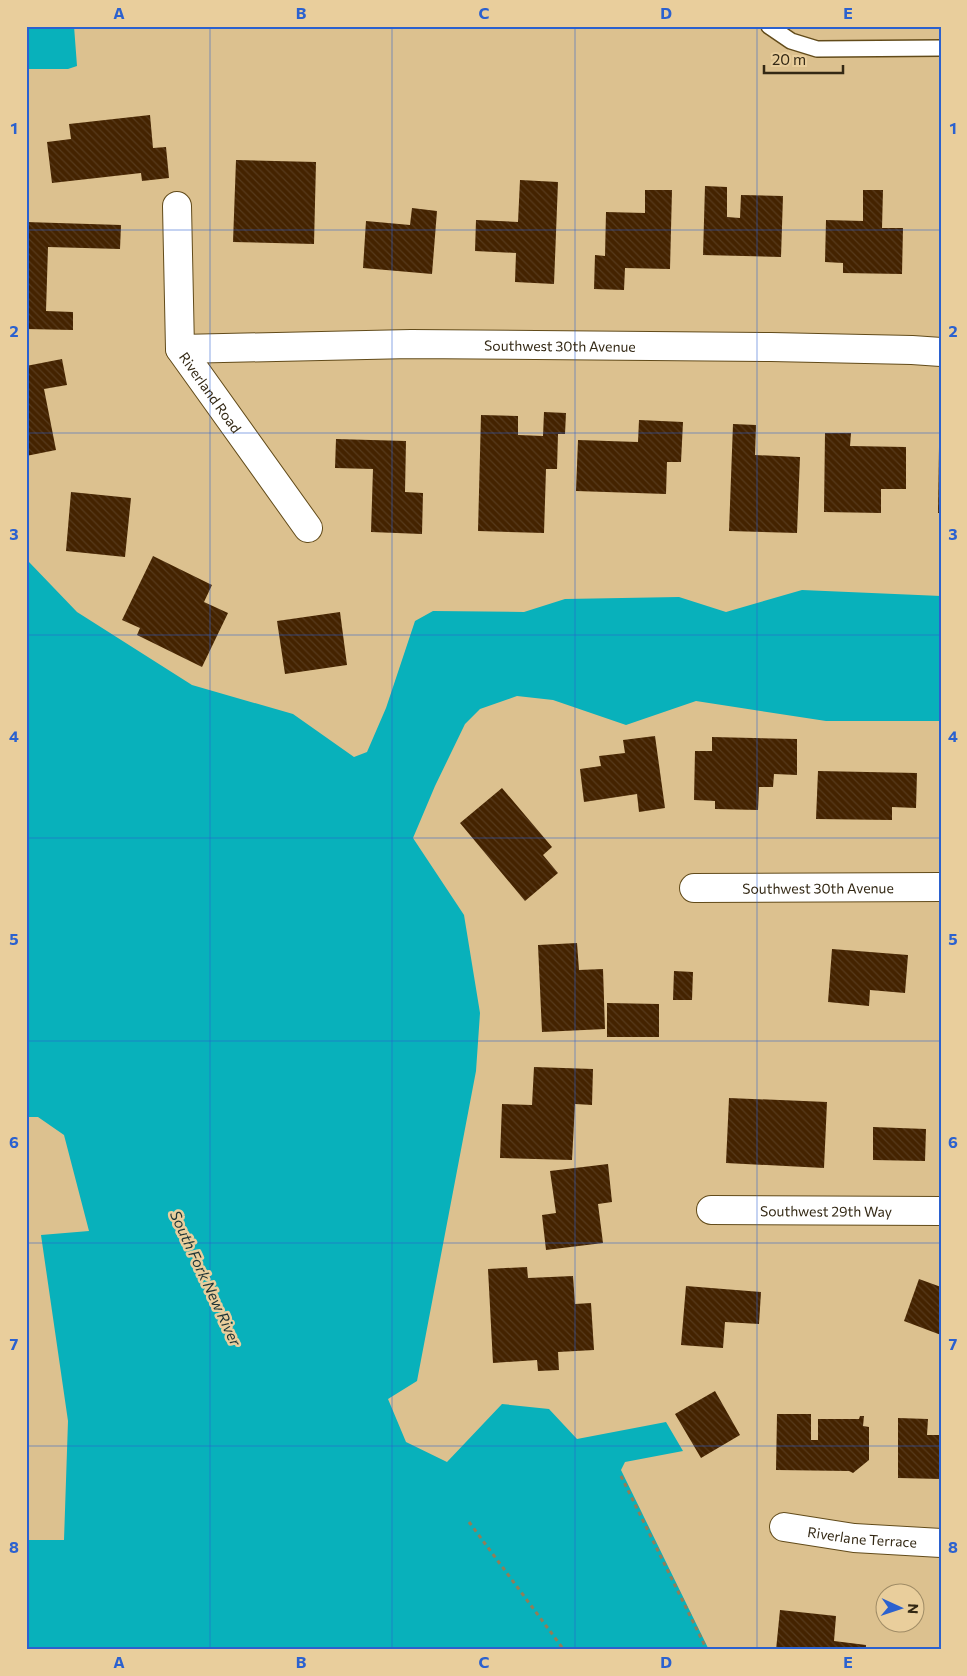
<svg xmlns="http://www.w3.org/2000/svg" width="967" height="1676" font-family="Commissioner,sans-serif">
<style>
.water{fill:#08b1bb}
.building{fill:url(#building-back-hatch)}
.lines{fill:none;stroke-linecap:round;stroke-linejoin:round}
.lane-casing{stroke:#624b1a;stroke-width:18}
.street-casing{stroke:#624b1a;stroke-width:30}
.path{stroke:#917d58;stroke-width:3;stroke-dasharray:4 4;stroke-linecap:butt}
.lane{stroke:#fff;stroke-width:15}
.street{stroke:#fff;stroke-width:28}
.grid{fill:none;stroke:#2b61cf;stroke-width:1;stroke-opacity:0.55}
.labels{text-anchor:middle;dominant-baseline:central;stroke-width:5;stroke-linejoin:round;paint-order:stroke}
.street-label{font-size:14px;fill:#332814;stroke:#e9ce9c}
.water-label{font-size:15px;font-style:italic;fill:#1d3436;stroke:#e9ce9c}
.neatline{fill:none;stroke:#2b61cf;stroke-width:2}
.grid-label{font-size:16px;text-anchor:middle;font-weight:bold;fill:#2b61cf}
</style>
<defs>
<pattern id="building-back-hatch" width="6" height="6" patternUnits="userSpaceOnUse" patternTransform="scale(1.25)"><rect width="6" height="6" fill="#442300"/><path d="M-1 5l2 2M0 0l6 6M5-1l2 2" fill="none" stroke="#573a1c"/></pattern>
</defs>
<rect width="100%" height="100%" fill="#dcc18f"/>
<path class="water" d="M26,26h48l3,40 -9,3h-42z
M26,556l3,6 48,50 115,73 101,29 61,43 13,-5 19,-44 29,-87 18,-10 91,1 41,-13 114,-2 47,15 76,-22 139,6v125h-115l-130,-20 -70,24 -73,-25 -36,-4 -37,13 -15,15 -30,62 -22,52 51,77 16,98 -4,58 -59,310 -29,18 18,43 41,20 55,-58 47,5 28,30 89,-17 17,29 -58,11 -4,8 88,180h-683v-110h38l4,-119 -27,-186 48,-4 -25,-96 -26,-18h-12z"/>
<path class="building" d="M150,115l3,33 13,-1 3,31 -27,3 -1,-8 -89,10 -5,-41 24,-3 -2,-15z
M236,160l80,2 -2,82 -81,-2z
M520,180l38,2 -4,102 -39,-2 1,-29 -41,-2 1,-31 42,2z
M705,186l22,1v30l13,1 1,-23 42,1 -2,61 -78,-2z
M645,190h27l-2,79 -45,-1 -1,22 -30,-1 1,-34 10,1 1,-44 39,1z
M863,190h20l-1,38h21l-1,46 -59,-1v-10l-18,-1 1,-42 37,1z
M412,208l25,3 -5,63 -69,-6 3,-47 44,4z
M26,222l95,3 -1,24 -72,-2 -2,64 27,1v18l-47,-1z
M62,359l5,26 -23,4 12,61 -30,6v-90z
M544,412l22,1 -1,21h-7l-1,35h-11l-2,64 -66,-2 3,-116 37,1v19l25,1z
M639,420l44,2 -2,40h-14l-1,32 -90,-3 2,-51 60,2z
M733,424l23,1 -1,30 45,2 -3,76 -68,-2z
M825,433h26l-1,13 56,1v42h-25v24l-57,-1z
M336,439l70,2 -1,51 18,1 -1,41 -51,-2 2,-63 -38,-1z
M939,447h2v66h-3z
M71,492l60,6 -6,59 -59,-6z
M153,556l59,29 -8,17 24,11 -26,54 -65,-32 3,-7 -18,-8z
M340,612l7,53 -62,9 -8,-53z
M655,736l10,72 -26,4 -2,-18 -53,8 -4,-33 21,-3 -2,-10 26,-3 -2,-13z
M712,737l85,2v36l-23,-1 -1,13h-14l-1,23 -43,-1v-8l-21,-1 1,-49h17z
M818,771l99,2 -1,35 -24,-1v13l-76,-1z
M502,788l50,59 -9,8 15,18 -33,28 -65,-78z
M577,943l2,27 24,-1 2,60 -63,3 -4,-87z
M832,949l76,6 -3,38 -35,-3 -1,16 -41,-4z
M674,971l19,1 -1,28h-19z
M607,1003l52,1v33h-52z
M534,1067l59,2 -1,36 -17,-1 -3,56 -72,-2 2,-54 30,1z
M729,1098l98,4 -3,66 -98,-5z
M873,1127l53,2 -1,32 -52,-1z
M608,1164l4,38 -14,2 5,39 -57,7 -4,-35 14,-2 -6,-42z
M527,1267l1,11 45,-2 2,28 16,-1 3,47 -36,2 1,18 -21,1 -1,-11 -44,3 -5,-94z
M919,1279l22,8v48l-37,-14z
M686,1286l75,6 -2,32 -34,-2 -2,26 -42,-3z
M715,1391l25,44 -39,23 -26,-44z
M777,1414h34v26h7v-21h41l1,-3h4l-1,10 6,1v33l-16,13 -4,-2 -73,-1z
M898,1418l30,1 -1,16h14v44l-43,-1z
M780,1610l56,6 -2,25 32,4v5h-90z"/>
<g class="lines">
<defs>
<path id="lane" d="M769,26l22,15 26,8 124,-1"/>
<g id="street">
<path id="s1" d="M177,206l3,143 128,179"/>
<path id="s2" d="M180,349l231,-5 360,3 141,3 29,2"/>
<path id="s3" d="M694,888l247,-1"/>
<path id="s4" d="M711,1210l230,1"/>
<path id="s5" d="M784,1527l70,11 87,5"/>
</g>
</defs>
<use href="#lane" class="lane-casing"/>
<use href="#street" class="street-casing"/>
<path class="path" d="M621,1476l86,174
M469,1522l95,128"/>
<use href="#lane" class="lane"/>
<use href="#street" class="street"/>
</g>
<path class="grid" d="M210,26v1624M392,26v1624M575,26v1624M757,26v1624M26,230h915M26,433h915M26,635h915M26,838h915M26,1041h915M26,1243h915M26,1446h915"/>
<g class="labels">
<g class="street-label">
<text stroke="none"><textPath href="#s2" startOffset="380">Southwest 30th Avenue</textPath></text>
<text stroke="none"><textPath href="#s1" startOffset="196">Riverland Road</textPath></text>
<text stroke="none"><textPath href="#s3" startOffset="124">Southwest 30th Avenue</textPath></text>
<text stroke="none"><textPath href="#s4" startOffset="115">Southwest 29th Way</textPath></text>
<text stroke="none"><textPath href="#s5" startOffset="79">Riverlane Terrace</textPath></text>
</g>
<g class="water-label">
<text transform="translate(206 1278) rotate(65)">South Fork New River</text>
</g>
</g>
<rect width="967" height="1676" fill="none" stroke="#e9ce9c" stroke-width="55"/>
<g transform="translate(900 1608) rotate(93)"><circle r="24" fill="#e9ce9c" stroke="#a08c66"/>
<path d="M0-4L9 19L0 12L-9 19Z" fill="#2b61cf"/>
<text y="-8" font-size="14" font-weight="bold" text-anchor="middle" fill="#332814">N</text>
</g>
<path d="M764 65v8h79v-8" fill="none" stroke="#332814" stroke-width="2.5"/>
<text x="772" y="65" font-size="15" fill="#332814" stroke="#e9ce9c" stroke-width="4" paint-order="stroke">20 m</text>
<rect x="28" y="28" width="912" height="1620" class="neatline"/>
<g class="grid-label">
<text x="119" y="19">A</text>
<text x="301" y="19">B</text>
<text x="484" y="19">C</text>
<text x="666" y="19">D</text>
<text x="848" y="19">E</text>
<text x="14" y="134">1</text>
<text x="953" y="134">1</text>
<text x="14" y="337">2</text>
<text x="953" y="337">2</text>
<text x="14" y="540">3</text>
<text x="953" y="540">3</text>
<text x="14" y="742">4</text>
<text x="953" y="742">4</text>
<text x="14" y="945">5</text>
<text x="953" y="945">5</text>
<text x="14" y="1148">6</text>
<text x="953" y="1148">6</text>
<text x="14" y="1350">7</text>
<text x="953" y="1350">7</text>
<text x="14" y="1553">8</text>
<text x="953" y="1553">8</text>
<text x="119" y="1668">A</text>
<text x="301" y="1668">B</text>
<text x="484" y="1668">C</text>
<text x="666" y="1668">D</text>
<text x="848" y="1668">E</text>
</g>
</svg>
